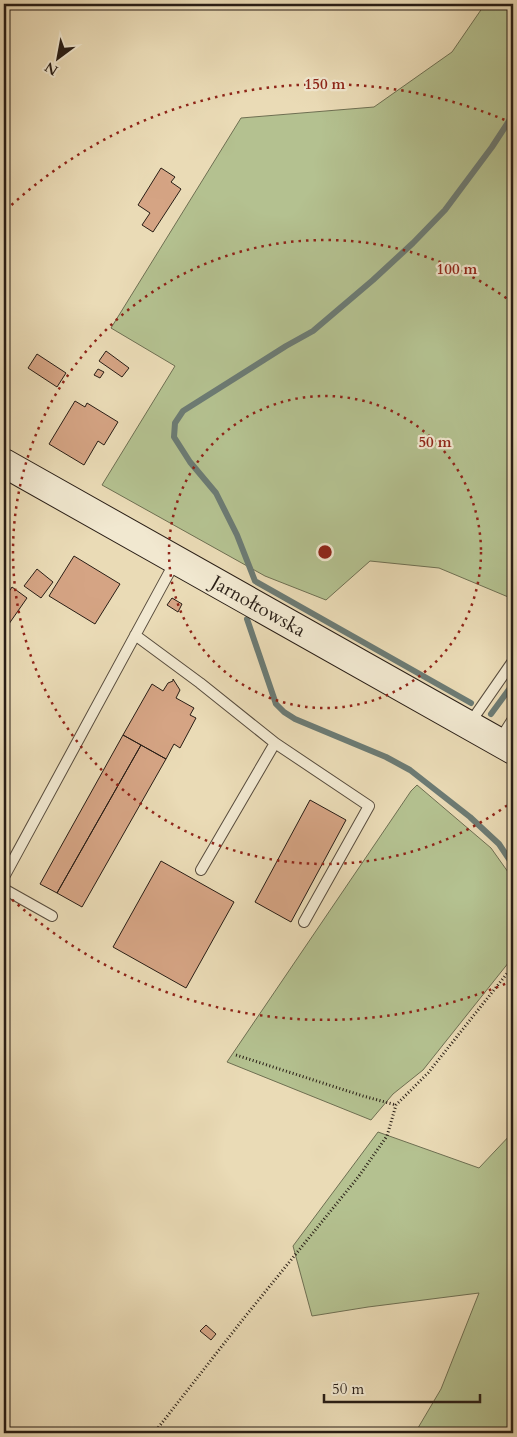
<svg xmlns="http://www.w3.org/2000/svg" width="517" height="1437" font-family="Cardo,serif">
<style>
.green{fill:#b4c190;stroke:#6e6f52}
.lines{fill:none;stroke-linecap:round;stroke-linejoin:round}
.stream{stroke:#6c7b74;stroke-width:6}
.building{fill:#d5a484;stroke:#281d15}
.lane-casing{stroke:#584c3d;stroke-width:12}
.secondary-casing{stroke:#281d15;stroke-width:30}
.path{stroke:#281d15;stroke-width:3;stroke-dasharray:1 2.5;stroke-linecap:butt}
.lane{stroke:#f1e8d0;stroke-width:10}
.secondary{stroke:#f1e8d0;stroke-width:28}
.ring{fill:none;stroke:#8f2418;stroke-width:2.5;stroke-dasharray:2.5 5}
.labels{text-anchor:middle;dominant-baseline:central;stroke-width:4.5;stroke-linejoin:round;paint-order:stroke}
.street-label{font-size:19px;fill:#281d15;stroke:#f1e8d0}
.centre{fill:#8f2418;stroke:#f1e8d0;stroke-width:2.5}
.ring-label{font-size:15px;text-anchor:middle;font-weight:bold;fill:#8f2418;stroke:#f1e8d0;stroke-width:4.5;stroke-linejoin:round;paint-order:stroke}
</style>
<rect width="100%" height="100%" fill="#eadbb6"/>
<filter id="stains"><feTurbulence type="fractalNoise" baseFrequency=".004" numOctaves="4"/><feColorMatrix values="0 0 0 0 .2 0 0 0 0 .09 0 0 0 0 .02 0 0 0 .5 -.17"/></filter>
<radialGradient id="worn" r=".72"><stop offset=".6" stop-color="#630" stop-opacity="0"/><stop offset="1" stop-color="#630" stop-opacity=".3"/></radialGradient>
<path class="green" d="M485,4h28v595l-74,-31 -69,-7 -44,39 -61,-24 -163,-91 73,-119 -64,-38 130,-210 133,-11 78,-55z
M417,785l74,63 22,31v78l-90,113 -30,24 -22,26 -144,-58 184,-271z
M378,1132l101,36 34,-36v301h-98l26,-44 38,-96 -111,14 -56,9 -19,-70z"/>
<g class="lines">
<path class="stream" d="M247,619l29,85 8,8 11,7 91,38 24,13 60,47 29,27 14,21
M471,703l-216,-122 -18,-46 -21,-42 -26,-31 -16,-25 1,-14 8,-12 103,-65 27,-15 60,-51 40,-37 32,-33 47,-63 21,-32
M491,714l22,-30"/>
</g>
<path class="building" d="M161,168l14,9 -4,5 10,7 -28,43 -11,-7 8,-12 -12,-8z
M106,351l23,17 -7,9 -23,-16z
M37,354l29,19 -9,14 -29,-19z
M98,369l6,3 -4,6 -6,-3z
M75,401l10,6 2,-4 31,19 -14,23 -6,-4 -14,24 -35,-21z
M74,556l46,28 -25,40 -46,-28z
M37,569l16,13 -12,16 -17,-12z
M12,587l15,11 -23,33v-32z
M172,598l10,6 -4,8 -11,-7z
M173,679l7,11 -4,8 18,10 -4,7 6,3 -16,30 -6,-4 -8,15 -43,-24 29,-51 11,7 5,-8 5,-2z
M123,735l18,10 -84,148 -17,-9z
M141,745l25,14 -84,148 -25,-14z
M310,800l36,20 -55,102 -36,-20z
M161,861l73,41 -48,86 -73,-41z
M206,1325l10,9 -5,6 -11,-9z"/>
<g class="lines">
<defs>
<path id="lane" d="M135,635l65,48 75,60 -74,127
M470,723l43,-62
M499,741l14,-22
M275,743l94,63 -65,116
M4,877l172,-317
M4,889l48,27"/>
<g id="secondary">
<path id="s1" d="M4,463l509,287"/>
</g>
</defs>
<use href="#lane" class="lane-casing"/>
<use href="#secondary" class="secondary-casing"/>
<path class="path" d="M236,1055l127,41 33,9
M154,1433l90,-115 115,-142 28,-40 9,-31 32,-32 85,-107"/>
<use href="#lane" class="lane"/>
<use href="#secondary" class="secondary"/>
</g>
<g class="ring">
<circle cx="325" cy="552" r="156"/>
<path d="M513 801A312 312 0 1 1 513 303"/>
<path d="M512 981A468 468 0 0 1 6 894M6 210A468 468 0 0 1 512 123"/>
</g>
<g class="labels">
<g class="street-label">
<text stroke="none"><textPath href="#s1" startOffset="292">Jarnołtowska</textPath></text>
</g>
</g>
<circle cx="325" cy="552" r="8" class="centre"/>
<g class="ring-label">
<text x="325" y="89">150 m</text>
<text x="457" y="274">100 m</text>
<text x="435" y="447">50 m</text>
</g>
<rect width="517" height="1437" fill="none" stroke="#eadbb6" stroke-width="20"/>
<rect x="5" y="5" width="507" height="1427" fill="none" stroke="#281d15" stroke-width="2.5"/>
<rect x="10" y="10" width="497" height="1417" fill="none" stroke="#281d15"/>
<g transform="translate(58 58) rotate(212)" stroke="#f1e8d0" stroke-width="4" paint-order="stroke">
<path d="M0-4L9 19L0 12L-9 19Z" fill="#281d15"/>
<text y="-8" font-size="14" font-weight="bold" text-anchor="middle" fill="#281d15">N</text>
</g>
<path d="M324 1394v8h156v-8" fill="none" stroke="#281d15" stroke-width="2.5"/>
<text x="332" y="1394" font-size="15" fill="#281d15" stroke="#f1e8d0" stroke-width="4" paint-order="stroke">50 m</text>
<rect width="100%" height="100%" filter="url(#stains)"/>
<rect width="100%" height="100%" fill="url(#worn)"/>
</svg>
